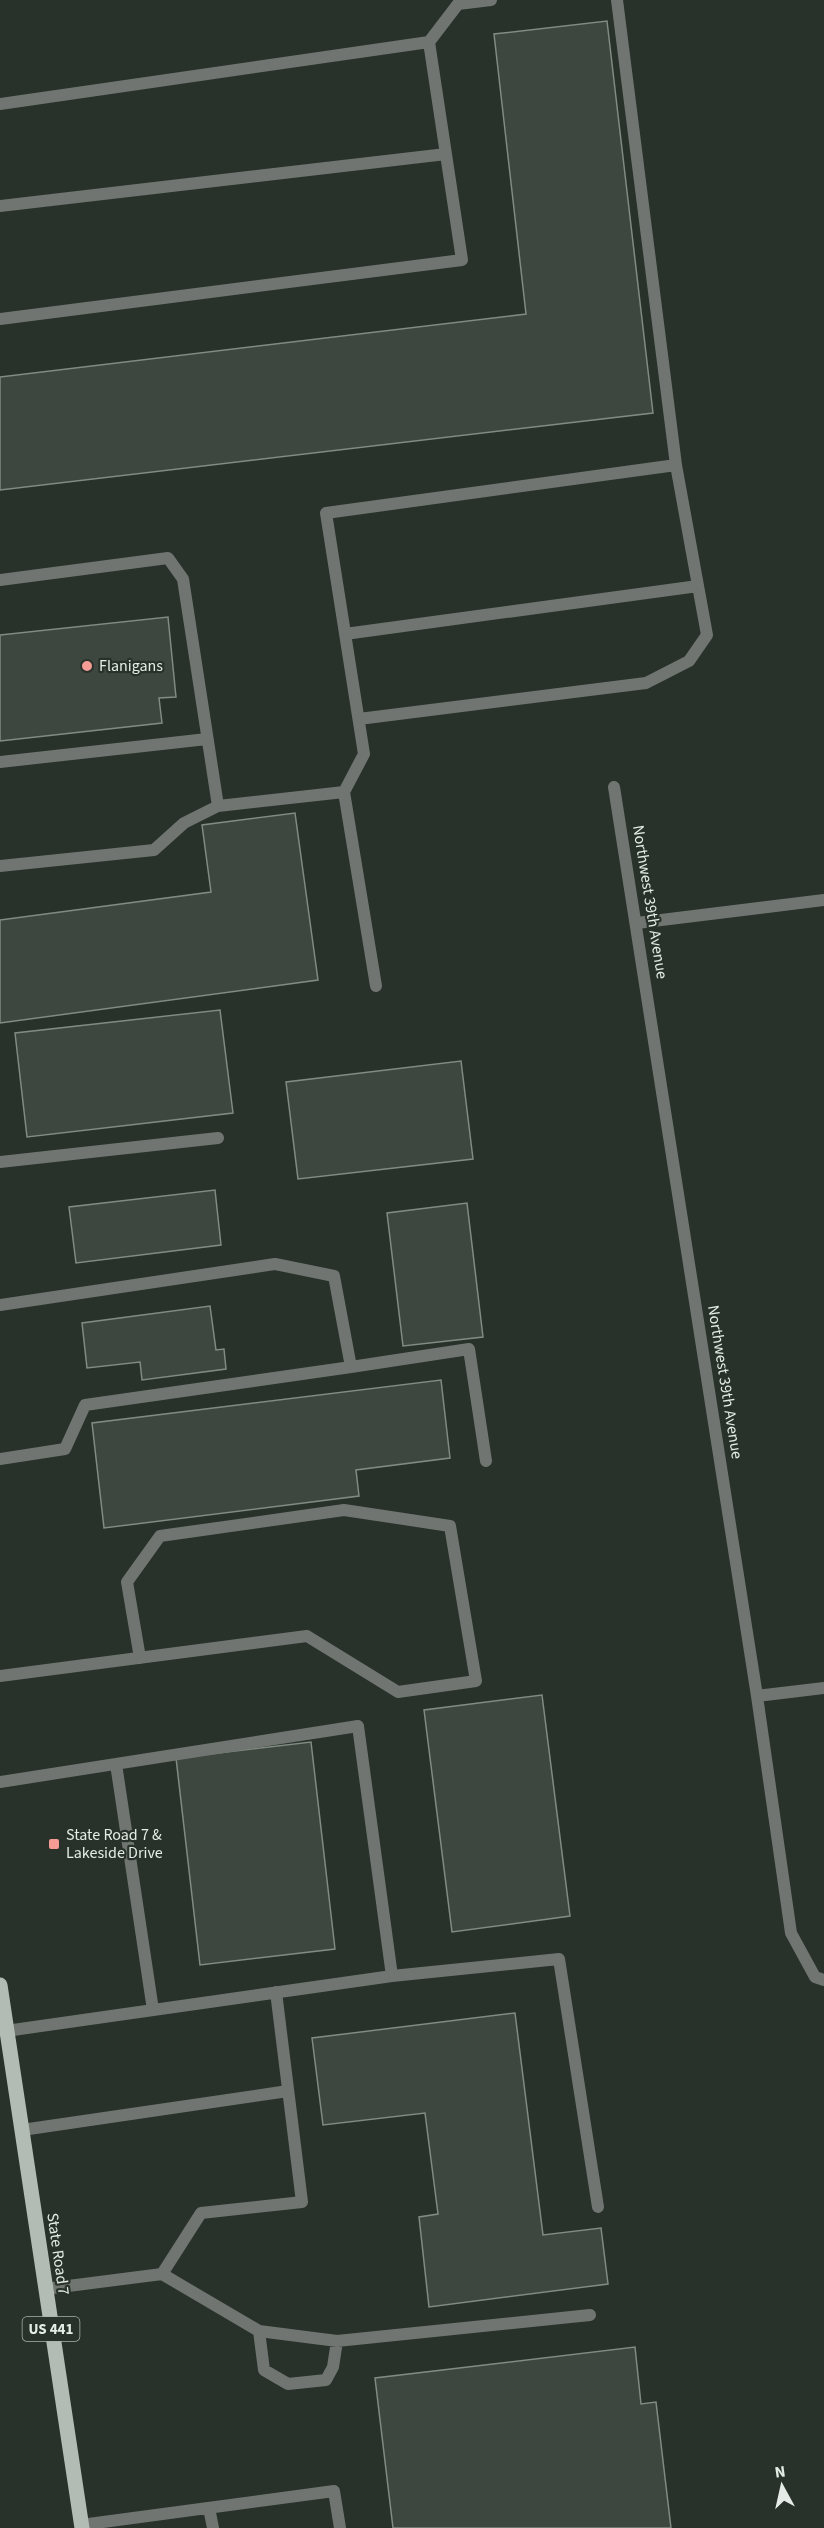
<svg xmlns="http://www.w3.org/2000/svg" width="824" height="2528" font-family="'Source Sans 3',sans-serif">
<style>
.building{fill:#3d473f;stroke:#808b82;stroke-width:1.5}
.lines{fill:none;stroke-linecap:round;stroke-linejoin:round}
.service{stroke:#707571;stroke-width:12}
.minor{stroke:#707571;stroke-width:12}
.primary{stroke:#b2bcb4;stroke-width:15}
.poi-dot{fill:#f59c95;stroke:#28312a;stroke-width:2}
.labels{text-anchor:middle;dominant-baseline:central;stroke-width:4.5;stroke-linejoin:round;paint-order:stroke}
.shield{fill:#28312a;stroke:#acb3ae;stroke-width:1.5}
.shield-label{font-size:15px;font-weight:bold;fill:#e5ebe6}
.poi-label{font-size:16px;fill:#e5ebe6;stroke:#28312a;text-anchor:start}
.street-label{font-size:16px;fill:#e5ebe6;stroke:#28312a}
</style>
<rect width="100%" height="100%" fill="#28312a"/>
<path class="building" d="M607,21l46,392 -653,77v-113l526,-63 -32,-280z
M168,617l8,80 -17,1 3,25 -162,18v-106z
M295,813l23,167 -318,43v-103l211,-28 -9,-67z
M220,1010l13,103 -206,24 -12,-104z
M461,1061l12,98 -175,20 -12,-97z
M215,1190l6,55 -145,18 -7,-56z
M467,1203l16,134 -80,9 -16,-133z
M210,1306l6,44 8,-1 2,20 -84,11 -2,-18 -53,6 -5,-45z
M441,1380l9,78 -94,12 3,26 -255,32 -12,-105z
M542,1695l28,221 -118,16 -28,-222z
M311,1742l24,207 -135,16 -24,-207z
M515,2013l28,222 58,-7 7,56 -179,23 -10,-90 19,-3 -13,-101 -102,12 -11,-87z
M635,2347l6,57 15,-2 15,126h-278l-18,-150z"/>
<g class="lines">
<path class="service" d="M617,0l59,465
M429,42l29,-38 33,-4
M0,104l429,-62 33,218 -462,59
M0,206l446,-52
M0,580l168,-22 15,21 35,227
M345,634l353,-48
M0,762l207,-23
M344,792l20,-38 -38,-241 350,-48 31,170 -18,26 -43,22 -287,36
M0,866l154,-16 30,-27 34,-17 126,-14 32,194
M0,1162l218,-24
M0,1305l275,-41 59,12 17,91 -266,38 -20,44 -65,10
M351,1367l118,-18 17,112
M0,1676l307,-40 91,56 78,-11 -26,-155 -106,-16 -184,26 -33,46 13,76
M116,1764l37,246
M0,1782l358,-56 34,250 -386,55
M392,1976l167,-17 39,248
M22,2130l266,-39
M162,2274l97,57 78,10 253,-26
M45,2289l117,-15 39,-61 101,-11 -26,-210
M259,2331l5,39 24,14 38,-4 7,-13 4,-26
M209,2508l4,20
M81,2525l253,-34 6,37"/>
<path class="minor" d="M614,787l143,909 34,237 24,44 9,3
M637,923l187,-23
M757,1696l67,-8"/>
<path class="primary" d="M0,1985l82,543"/>
</g>
<g class="poi-dot">
<circle cx="87" cy="666" r="6"/>
<rect x="48" y="1838" width="12" height="12" rx="3"/>
</g>
<g class="labels">
<rect class="shield" x="22.5" y="2317" width="57" height="24" rx="4.5"/>
<g class="shield-label">
<text x="51" y="2329">US 441</text>
</g>
<g class="poi-label">
<text x="99" y="666">Flanigans</text>
<text x="66" y="1835">State Road 7 &amp;<tspan x="66" dy="18">Lakeside Drive</tspan></text>
</g>
<g class="street-label">
<text transform="translate(650 902) rotate(81)">Northwest 39th Avenue</text>
<text transform="translate(725 1382) rotate(81)">Northwest 39th Avenue</text>
<text transform="translate(58 2254) rotate(82)">State Road 7</text>
</g>
</g>
<g transform="translate(782 2486) rotate(352)" stroke="#28312a" stroke-width="4.5" paint-order="stroke">
<path d="M0-4.5L10 22L0 15L-10 22Z" fill="#e5ebe6"/>
<text y="-9" font-size="16" font-weight="bold" text-anchor="middle" fill="#e5ebe6">N</text>
</g>
</svg>
